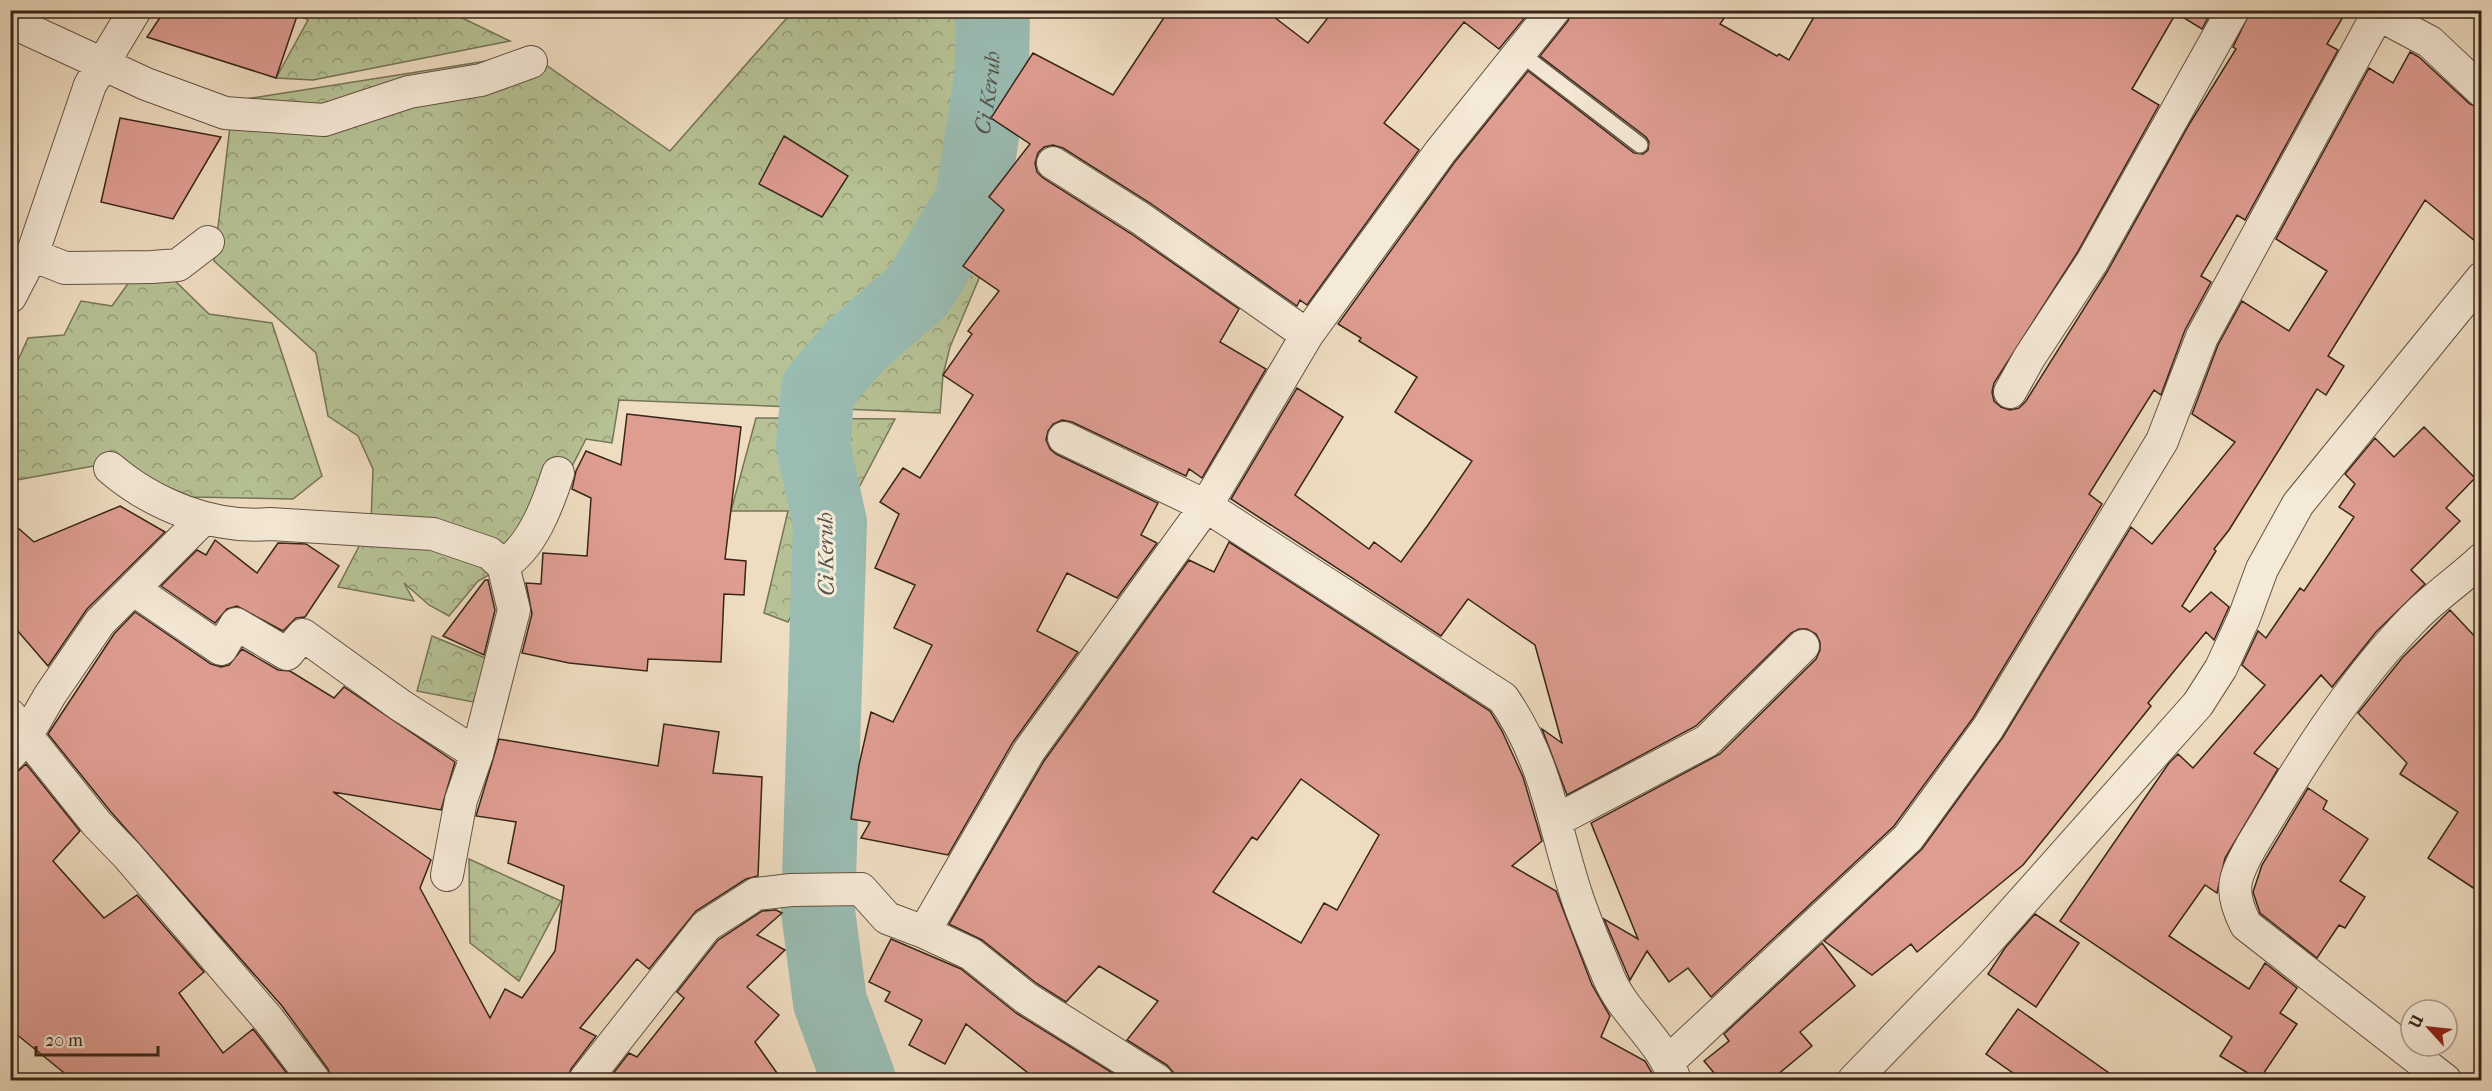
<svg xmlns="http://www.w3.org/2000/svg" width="2492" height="1091" font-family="'IM FELL French Canon',serif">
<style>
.forest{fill:url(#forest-crowns);stroke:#767457;stroke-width:1.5}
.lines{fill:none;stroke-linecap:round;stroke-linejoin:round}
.river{stroke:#9abcb3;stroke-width:74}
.building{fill:#df9d92;stroke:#362519;stroke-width:1.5;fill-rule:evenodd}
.service-casing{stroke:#645343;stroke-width:18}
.minor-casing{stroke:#645343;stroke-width:34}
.service{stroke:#f5e9d7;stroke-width:15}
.minor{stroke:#f5e9d7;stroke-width:32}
.labels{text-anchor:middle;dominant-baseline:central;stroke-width:6;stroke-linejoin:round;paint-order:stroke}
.water-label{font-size:22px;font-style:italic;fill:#545247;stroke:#f5e9d7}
</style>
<defs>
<pattern id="forest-crowns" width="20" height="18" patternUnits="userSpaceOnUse" patternTransform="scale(1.5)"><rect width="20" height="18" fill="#b6c295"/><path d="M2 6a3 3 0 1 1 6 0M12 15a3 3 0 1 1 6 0" fill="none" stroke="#959d79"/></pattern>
</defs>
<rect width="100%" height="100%" fill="#efddc1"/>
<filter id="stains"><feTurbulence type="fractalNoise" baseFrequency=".00333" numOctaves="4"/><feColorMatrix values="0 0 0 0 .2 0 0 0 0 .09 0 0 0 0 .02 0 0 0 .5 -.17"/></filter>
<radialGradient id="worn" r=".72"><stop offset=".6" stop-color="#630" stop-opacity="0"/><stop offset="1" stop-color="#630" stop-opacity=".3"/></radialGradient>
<path class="forest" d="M293,11h155l62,30 -197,39 -37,-2 32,-58z
M793,11h208l-17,107 13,118 -47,111 -7,28 -3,38 -321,-13 -7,43 -26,-4 -70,136 -31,-10 4,10 -11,6 -29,35 -20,-11 -25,-22 10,18 -76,-14 33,-64 2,-54 -15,-33 -30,-20 -12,-63 -102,-92 19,-160 297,-47 140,97z
M137,271l32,4 40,39 63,9 50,153 -29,23 -101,-2 -82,-34 -99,18v-105l17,-38 36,-3 17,-34 31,5z
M756,418l139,1 -107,203 -24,-9 24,-102h-57z
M432,636l58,24 -17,42 -56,-11z
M469,859l92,42 -42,80 -49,-38z"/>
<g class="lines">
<path class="river" id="s1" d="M859,1080l-29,-78 -12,-91 12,-388 -17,-78 5,-56 37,-43 64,-56 53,-89 20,-130 1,-61"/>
</g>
<path class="building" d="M165,10h134l-23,68 -129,-41z
M1169,10h96l43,33 26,-33h197l-32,39 -35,-27 -80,101 35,27 -112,155 -7,-5 -3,6 -147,-103 -87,-55 -10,-3 -9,2 -6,6 -3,10 2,9 6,6 87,55 109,76 -19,33 46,27 -64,109 -13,-9 -3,7 -114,-54 -10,-2 -9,4 -5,7 -2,9 4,9 6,5 102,49 -17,32 16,8 -40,55 -50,-25 -30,58 41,21 -65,90 -65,113 -87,-17 9,-16 -19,-3 8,-54 12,-53 22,10 39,-77 -38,-17 21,-43 -40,-17 24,-54 -19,-12 23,-34 17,10 53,-83 -30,-20 29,-41 -4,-3 31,-40 -36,-25 41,-56 -15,-13 41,-53 -39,-26 42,-65 80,42z
M1572,10h158l-10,14 57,32 2,-2 10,6 29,-50h394l-10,19 -26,-16 -44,76 27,16 -82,148 -83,130 -2,9 2,9 7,6 9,3 9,-2 7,-7 81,-129 83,-149 46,-74 -3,-2 18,-37h96l-20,34 11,6 -93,170 -8,-5 -36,61 10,6 -26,48 -24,65 -7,-5 -65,104 13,10 -129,214 -79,108 -183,171 -23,-29 -19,14 -22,-31 -17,29 -26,-61 34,20 -47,-116 129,-69 96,-95 4,-9v-8l-4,-8 -9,-5h-8l-8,4 -95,93 -129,69 -25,-66 20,14 -27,-98 -67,-46 -27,37 -210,-137 66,-111 46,29 -48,78 74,54 5,-7 27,20 27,-37 44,-64 -77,-49 22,-35 -58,-36 2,-3 -23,-14 116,-161 74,-92 106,82 9,1 5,-4 1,-8 -3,-5 -106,-81 28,-35z
M2410,52l9,5 51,47 11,4v138l-56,-46 -97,156 16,10 -18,29 -9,-6 -88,141 -15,19 2,2 -34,55 8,6 21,-20 18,15 -15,33 -8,-8 -58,71 3,3 -128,159 -106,87 -6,-8 -39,31 -48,-34 98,-92 81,-112 128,-210 21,17 83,-102 -43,-28 26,-69 24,-44 47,30 38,-60 -51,-32 93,-171 24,15z
M120,118l101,19 -48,82 -72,-17z
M784,136l64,40 -26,41 -63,-33z
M627,414l114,13 -16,132 21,2 -2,34 -20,-1 -3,68 -73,-3 -1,12 -78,-8 -47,-10 10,-39 -6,-31 15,1 2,-31 44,3 4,-58 -19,-9 4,-18 10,-20 35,14z
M2424,427l51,51 -29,30 14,13 -49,49 14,14 -49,48 -44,55 -11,-12 -67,78 24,16 -53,89 -8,35 -12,-8 -36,51 80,53 16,-26 32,25 -17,25 17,11 -38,56 -39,-24 12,-19 -172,-116 109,-158 9,-9 15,14 72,-83 -23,-20 16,-34 8,7 34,-50 4,3 50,-74 -15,-10 16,-23 -10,-10 30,-36 19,19z
M120,506l45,26 -78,77 -39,57 -38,-44v-101l24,21z
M215,540l42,33 21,-30 28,1 33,22 -34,51 -9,1 -13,13 -46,-25 -10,3 -12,14 -54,-37 36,-36 9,5z
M1229,542l261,169 12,20 21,46 19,64 -30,25 44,25 36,94 18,31 -9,21 44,24 11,19h-481l-2,-8 -6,-7 -40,-25 31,-39 -59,-35 -33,36 -30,-19 -54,-43 -33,-16 95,-163 145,-201 25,12zM1301,779l78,56 -42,75 -13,-7 -23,40 -88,-51 39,-55 5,3z
M485,580h3l7,30 -11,45 -41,-19z
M2450,610l31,33v250l-53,-35 30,-46 -58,-38 7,-11 -49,-50 45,-56z
M135,612l76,52 10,3 8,-2 13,-16 36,21 12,1 44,27 10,-11 111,75 -14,48 -108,-18 98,68 -11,28 70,130 15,-29 17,9 33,-47 9,-65 -56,-23 8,-41 -40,-6 23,-77 159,27 6,-42 55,8 -6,41 49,4 -4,99 -12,3 -50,32 -47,58 -12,-10 -57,69 16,8 -25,33 -4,11h-235l-4,-11 -46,-63 -171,-194 -63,-78 66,-100z
M26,764l54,67 -27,30 51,57 33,-23 67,77 -25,21 44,60 30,-24 39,51h-219l-63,-51v-257h7z
M2308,788l19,13 -4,8 45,30 -28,42 25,16 -20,31 -6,-3 -22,33 -57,-45 -7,-21 9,-27z
M776,910l6,3 -25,22 28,15 -38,37 32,28 -24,27 27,38h-174l21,-27 8,4 47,-59 -7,-6 41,-52 44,-29z
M2035,914l44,29 -43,64 -48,-33 17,-26z
M891,939l70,30 55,44 108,67h-87l-71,-56 -21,40 -36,-19 13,-25 -37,-19 5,-9 -21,-10z
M1822,943l33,43 -55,46 12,14 -41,34h-51l-16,-19 25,-20 -5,-7z
M2018,1009l101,71h-96l-37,-26z"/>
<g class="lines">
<defs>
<path id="service" d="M1520,53l120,92"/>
<path id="minor" d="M2370,10l60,32 52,49
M16,24l130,60 79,29 99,7 85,-28 72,-12 50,-18
M1053,163l87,55 167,117
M32,255l33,13 87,-1 26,-2 30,-23
M10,297l22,-42 58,-170 45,-75
M2010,392l19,-34 63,-96 141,-252
M1064,438l142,68 297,192c45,65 50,127 74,199 9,27 21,54 32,81 15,36 52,61 66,102
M110,468c43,37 103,61 160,56l163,10 56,19 14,12 11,45 -37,144 -16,46 -14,75
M503,565c29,-17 45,-61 55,-92
M133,589l88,60 15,-25 51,30 16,-19 97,70 77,49
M10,715l87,109 30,31 142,165 45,60
M10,755l17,-20 23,-40 50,-73 103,-103
M1557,820l150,-79 96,-95
M924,932l105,-181 177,-245 101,-171 133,-183 114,-142
M1669,1061l239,-223 80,-110 174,-287 40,-104 178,-327
M585,1080l121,-154 50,-32 35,-4 70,-1 26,29 37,14 47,22 55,44 131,82
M1854,1080l121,-125 223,-251 23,-36 23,-50 18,-49 36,-65 184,-226
M2445,1080l-199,-155c-18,-35 -12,-48 6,-80 48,-80 96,-159 161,-226 21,-22 47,-39 69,-60"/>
</defs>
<use href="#service" class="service-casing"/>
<use href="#minor" class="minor-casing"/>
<use href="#service" class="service"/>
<use href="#minor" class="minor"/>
</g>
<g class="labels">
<g class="water-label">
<text stroke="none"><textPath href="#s1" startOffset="1054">Ci Keruh</textPath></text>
<text transform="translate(826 554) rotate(-91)">Ci Keruh</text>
</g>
</g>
<rect width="2492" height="1091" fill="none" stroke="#efddc1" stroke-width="36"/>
<rect x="12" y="12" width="2468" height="1067" fill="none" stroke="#362519" stroke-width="3"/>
<rect x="18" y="18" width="2456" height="1055" fill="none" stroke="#362519" stroke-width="1.5"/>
<g transform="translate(2429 1028) rotate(297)"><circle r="28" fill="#f5e9d7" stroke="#a99b8b" stroke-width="1.5"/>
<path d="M0-4.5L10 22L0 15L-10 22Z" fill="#8f2418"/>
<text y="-9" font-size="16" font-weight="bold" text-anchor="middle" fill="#362519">U</text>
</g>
<path d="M36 1046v9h122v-9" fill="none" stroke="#362519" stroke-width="3"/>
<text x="45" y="1046" font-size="18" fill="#362519" stroke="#f5e9d7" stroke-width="4.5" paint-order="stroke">20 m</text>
<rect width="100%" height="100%" filter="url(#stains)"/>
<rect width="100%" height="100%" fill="url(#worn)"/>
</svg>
